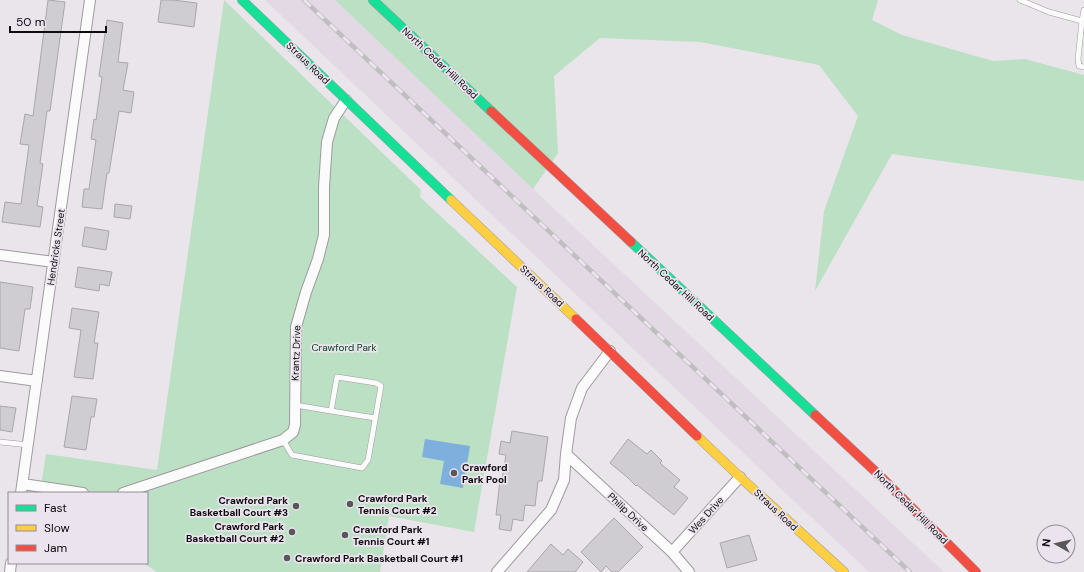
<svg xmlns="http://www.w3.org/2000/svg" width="1084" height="572" font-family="'DM Sans',sans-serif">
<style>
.built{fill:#e3d9e5}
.green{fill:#bbe0c4}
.water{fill:#7eafdd}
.building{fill:#cfcdd2;stroke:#a9a7ab}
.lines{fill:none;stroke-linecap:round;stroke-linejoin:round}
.lane-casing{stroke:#9e9a9e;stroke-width:6}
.street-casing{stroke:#9e9a9e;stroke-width:12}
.fast-casing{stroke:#9e9a9e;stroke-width:10}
.slow-casing{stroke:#9e9a9e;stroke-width:10}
.jam-casing{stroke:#9e9a9e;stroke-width:10}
.lane{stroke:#fcfbfc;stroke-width:5}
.street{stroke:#fcfbfc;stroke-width:10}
.fast{stroke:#16e098;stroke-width:9}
.slow{stroke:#ffcf43;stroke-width:9}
.jam{stroke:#f24e42;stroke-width:9}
.rail-casing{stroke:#c0bfc0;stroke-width:4.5}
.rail{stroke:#ebe3ed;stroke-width:3;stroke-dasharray:9;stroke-linecap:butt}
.poi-dot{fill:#5a575b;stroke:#ebe3ed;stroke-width:1.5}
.labels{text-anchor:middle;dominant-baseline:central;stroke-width:3.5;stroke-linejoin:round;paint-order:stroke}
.street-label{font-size:10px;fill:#0d0a0e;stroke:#ebe3ed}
.park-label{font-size:10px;fill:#02411a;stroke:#ebe3ed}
.poi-label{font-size:10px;font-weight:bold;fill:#0d0a0e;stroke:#ebe3ed;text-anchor:start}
</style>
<rect width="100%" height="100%" fill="#eae5eb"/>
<path class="built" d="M265,0h70l198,189 411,383h-75z"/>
<path class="green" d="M224,0l197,190 -1,7 97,90 -43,245 -85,-16 -9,56h-223l-14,-9h4v-70l-107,-1 6,-38 111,16z
M335,0h543l-6,20 30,15 91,26 32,-2 59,16v106l-192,-27 -77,137 9,-80 34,-95 -39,-51 -119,-23 -100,-4 -46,38 4,77 -25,36z"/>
<path class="water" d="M425,439l45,7 -7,42 -23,-4 4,-23 -22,-4z"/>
<path class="building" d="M48,0l17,2 -15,109h-3l-7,52 3,1 -6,42 6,1 -3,20 -38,-5 3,-20 16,2 8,-59 -9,-1 5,-30 8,2z
M161,0h12l24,3 -3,24 -36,-5z
M107,20l16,3 -5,39 10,1 -5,27 11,2 -3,21 -12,-2 -10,62h-2l-5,36 -20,-2 2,-18h5l7,-49 -5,-1 3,-20 2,1 6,-43 -3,-1z
M115,204l17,2 -2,13 -16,-2z
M85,227l24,4 -3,19 -24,-4z
M78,267l34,5 -3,14 -9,-2 -1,7 -24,-4z
M0,282l33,5 -3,22h-5l-6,42 -19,-3z
M72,308l27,4 -5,31h4l-5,36 -19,-2 7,-47 -12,-2z
M72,396l25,3 -3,18h-3l-5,33 -22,-3z
M0,406l16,2 -4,24 -12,-2z
M512,431l36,6 -6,44h-4l-3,25 -10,-1 -2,16 -10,-2 -2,12 -12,-2 2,-14h-5l4,-35h2l4,-25 -7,-1 2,-13 9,2z
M628,439l19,15 4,-4 11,11 -2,2 20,17 -6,7 14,11 -14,17 -37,-30 -1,1 -9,-9 -17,-14z
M614,518l29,29 -25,25h-6l-6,-6 -5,6 -20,-20z
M749,535l8,25 -30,8 -7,-25z
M551,544l12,11 5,-6 15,13 -8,10h-48z"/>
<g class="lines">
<defs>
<path id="lane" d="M1020,0l29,12 33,9 -4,38 1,7 5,1
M1082,21l2,-11
M331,411l44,7
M283,440l9,15 70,13 6,-8 13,-74 -5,-3 -39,-6 -6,34 -36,-6
M0,442l29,3"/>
<path id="street" d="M0,255l54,7
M0,376l37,5
M566,454l106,98 17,20
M23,484l60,9
M21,493l69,-493
M123,493l160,-53 10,-8 2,-7 1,-98 10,-35 12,-33 6,-24v-48l3,-45 7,-24 12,-18
M672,552l68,-75
M10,572l1,-9
M497,572l54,-62 13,-30 2,-26 5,-36 11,-30 28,-37"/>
<path id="fast" d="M242,0l209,200
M373,0l118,111
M631,242l184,173"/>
<path id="slow" d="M451,200l125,119
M697,436l43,41 104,95"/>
<path id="jam" d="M491,111l140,131
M576,319l121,117
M815,415l62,58 99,99"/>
</defs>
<use href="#lane" class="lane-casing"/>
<use href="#street" class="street-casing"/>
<use href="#fast" class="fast-casing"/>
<use href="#slow" class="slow-casing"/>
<use href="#jam" class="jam-casing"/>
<use href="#lane" class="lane"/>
<use href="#street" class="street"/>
<use href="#fast" class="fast"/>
<use href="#slow" class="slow"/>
<use href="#jam" class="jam"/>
<defs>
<path id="rail" d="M304,0l606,572"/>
</defs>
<use href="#rail" class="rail-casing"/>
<use href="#rail" class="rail"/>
</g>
<g class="poi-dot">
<circle cx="454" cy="473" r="4"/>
<circle cx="350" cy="504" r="4"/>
<circle cx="296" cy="506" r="4"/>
<circle cx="292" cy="532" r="4"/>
<circle cx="345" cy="535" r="4"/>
<circle cx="287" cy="558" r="4"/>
</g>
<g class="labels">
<g class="street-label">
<text transform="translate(308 63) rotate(44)">Straus Road</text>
<text transform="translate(440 63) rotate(43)">North Cedar Hill Road</text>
<text transform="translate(56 247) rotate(-82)">Hendricks Street</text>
<text transform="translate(676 285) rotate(43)">North Cedar Hill Road</text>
<text transform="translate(542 286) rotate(43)">Straus Road</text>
<text transform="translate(296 353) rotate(-88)">Krantz Drive</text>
<text transform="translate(911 507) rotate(45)">North Cedar Hill Road</text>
<text transform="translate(776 510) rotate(43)">Straus Road</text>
<text transform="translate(628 512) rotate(43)">Philip Drive</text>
<text transform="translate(706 515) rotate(-48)">Wes Drive</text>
</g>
<g class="park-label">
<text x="344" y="347">Crawford Park</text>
</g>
<g class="poi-label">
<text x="462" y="467">Crawford<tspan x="462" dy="12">Park Pool</tspan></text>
<text x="358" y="498">Crawford Park<tspan x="358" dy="12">Tennis Court #2</tspan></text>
<text x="288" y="500" text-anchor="end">Crawford Park<tspan x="288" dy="12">Basketball Court #3</tspan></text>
<text x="284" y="526" text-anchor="end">Crawford Park<tspan x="284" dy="12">Basketball Court #2</tspan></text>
<text x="353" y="529">Crawford Park<tspan x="353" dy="12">Tennis Court #1</tspan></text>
<text x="295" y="558">Crawford Park Basketball Court #1</text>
</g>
</g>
<rect x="8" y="492" width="140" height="72" fill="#ebe3ed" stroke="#928c94"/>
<rect x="16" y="505" width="20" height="6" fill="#16e098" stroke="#928c94"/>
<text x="44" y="512" font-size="12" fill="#0d0a0e">Fast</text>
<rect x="16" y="525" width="20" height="6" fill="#ffcf43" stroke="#928c94"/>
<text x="44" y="532" font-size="12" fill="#0d0a0e">Slow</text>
<rect x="16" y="545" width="20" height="6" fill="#f24e42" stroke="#928c94"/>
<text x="44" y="552" font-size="12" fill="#0d0a0e">Jam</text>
<g transform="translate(1056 544) rotate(278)"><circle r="19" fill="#ebe3ed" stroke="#928c94"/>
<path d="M0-3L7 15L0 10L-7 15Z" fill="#5a575b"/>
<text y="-6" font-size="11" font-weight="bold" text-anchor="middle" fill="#0d0a0e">N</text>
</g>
<path d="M10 26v6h96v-6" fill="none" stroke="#0d0a0e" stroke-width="2"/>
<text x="16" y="26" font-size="12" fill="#0d0a0e" stroke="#ebe3ed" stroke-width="3" paint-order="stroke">50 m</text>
</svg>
